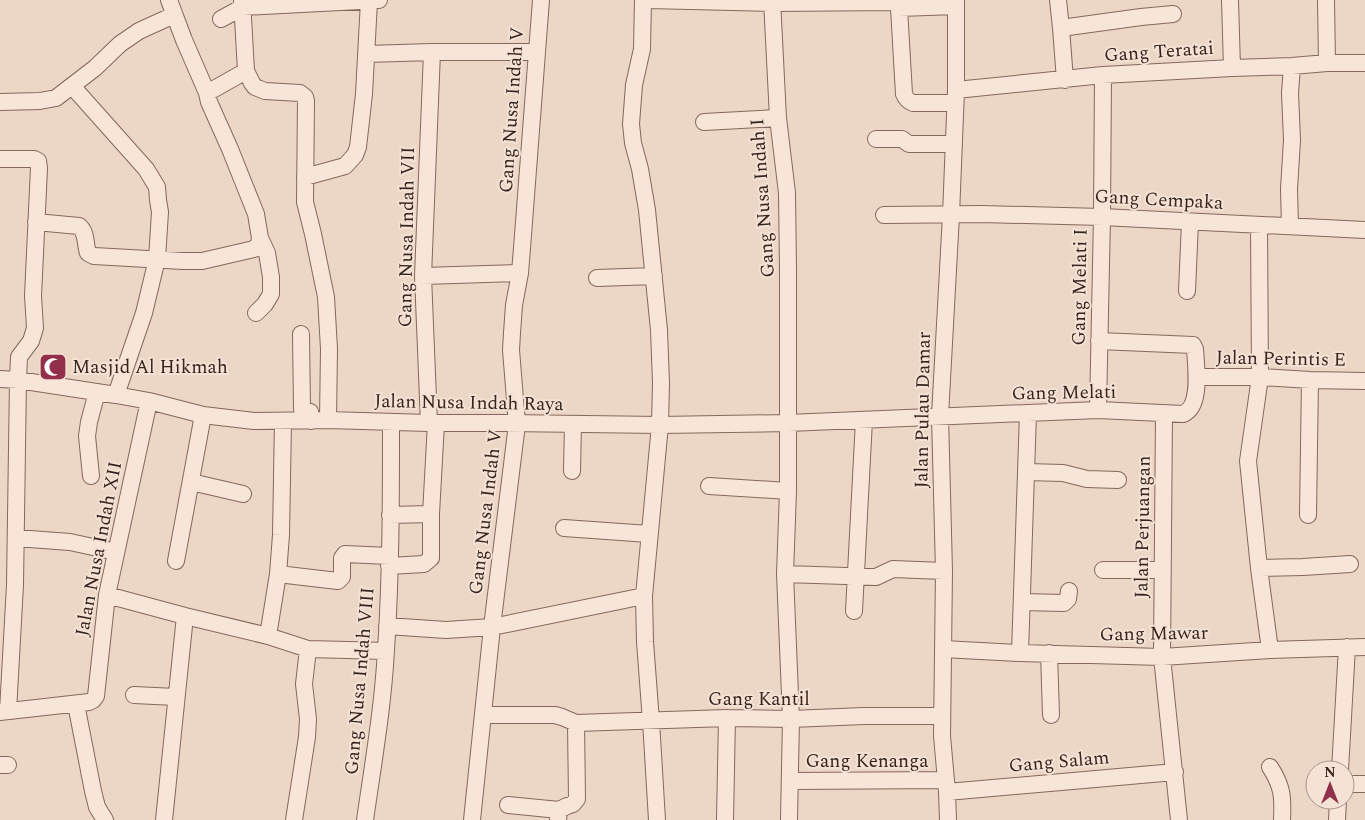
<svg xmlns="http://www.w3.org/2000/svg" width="1365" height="820" font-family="Spectral,serif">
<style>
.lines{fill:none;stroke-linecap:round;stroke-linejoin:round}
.minor-casing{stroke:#86675c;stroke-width:18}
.minor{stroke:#f7e6d8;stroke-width:16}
.labels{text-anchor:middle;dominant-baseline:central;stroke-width:4;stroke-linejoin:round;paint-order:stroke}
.street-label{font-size:19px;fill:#37241f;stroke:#f4e2d4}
.poi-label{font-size:19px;fill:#37241f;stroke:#f4e2d4;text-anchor:start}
</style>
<rect width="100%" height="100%" fill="#ecd6c5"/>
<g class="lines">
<defs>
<path id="minor" d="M169,0l15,40 23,53
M242,0l4,71 6,12 3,4 10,4 35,2 5,4 1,4 -1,101 8,32 13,63 3,52 -1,71
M643,0l-1,49 -8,36 -3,39 2,19 7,26 7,41 12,120 2,53 -1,42 -16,171 1,46 6,79 6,99
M648,0l124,3 122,-1 3,2 2,4 5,86c2,5 4,7 9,9h42
M772,0l6,118 9,75 1,77v221l-3,83 6,145 -2,101
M1058,0l3,28 4,52
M1230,0l2,68
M1326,0l1,63
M899,8l57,-2
M221,19l22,-12 136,-7
M1061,28l80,-11 32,-3
M366,54l66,-2h105
M72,86l74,83 11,18 1,13 2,12 -3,47 -13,54 -28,82
M956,90l147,-15 129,-7 60,-2 35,-3h38
M0,102l40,-1 16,-3 39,-30 25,-24 19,-13 35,-16
M704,122l74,-4
M876,139h26l7,5h45
M0,159h34l4,2 1,7 -6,128 2,32 -4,13 -12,16 -1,23 -3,205 -7,126
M305,177l40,-11 10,-11 3,-8 6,-53 5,-93
M884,215l98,-1 120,3 263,13
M36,222l43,4c8,6 6,19 9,27l6,3 89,5h19l52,-12 5,-5 1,-6 -4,-24 -26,-65 -21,-47 -2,-9 39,-22
M1259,225l1,152 -12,84 11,107 11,82
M1290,226l-1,-37 3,-49 -2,-47 2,-27
M423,276l97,-3
M597,278l57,-2
M1187,291l3,-69
M256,313l9,-9 6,-10v-17l-4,-24 -7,-15
M301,334l1,75 8,3 1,9
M1197,377h63l50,3 55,1
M0,379l18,1 98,15 33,6 54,14 51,6 74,-1 101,3h79l152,2 128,-2 310,-13 85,4c19,-7 13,-48 12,-65l-2,-4 -94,-4
M1098,410l4,-193 1,-142
M1164,414l-2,243 17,163
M429,423l-6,-147 9,-224
M572,471l1,-47
M1026,472l37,1 24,6 31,1
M91,476l-4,-40 2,-14 8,-30
M191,482l52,12
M709,486l79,5
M390,515l41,-1 5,-91
M1308,515l2,-135
M564,528l85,6
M16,538l54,4 46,10
M176,561l27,-146
M389,566l35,-2 7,-6v-44
M1259,568l44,-1 47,-3
M1103,570h59
M278,574l60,7 4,-4v-19l3,-4 44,2
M785,574l91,3 17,-8 51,2
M107,595l78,21 83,20 40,13 78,2
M1022,602l42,1 4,-4 1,-8
M854,611l10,-191
M387,626l59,4 46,-3 152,-31
M268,636l10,-62 3,-39 2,-114
M943,649l77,4 142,4 108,-7 95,-3
M1020,653l8,-240
M1049,653l2,62
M134,695l42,2
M76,704l17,87 4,16 8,13
M0,712l89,-10 4,-2 3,-4 11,-101 42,-194
M483,715h72l7,2 14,6 151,-5 64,1 73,-3h78
M0,765h8
M1270,767c13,20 13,31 12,53
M1340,770l7,-123
M790,781l155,-1
M1345,784h20
M947,792l228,-20
M508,805l51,5
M164,820l21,-204
M294,820l13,-83 1,-18 -4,-35 4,-35
M365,820c8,-56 18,-113 21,-170 5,-75 5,-152 5,-227
M472,820l20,-193 25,-203 -6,-74 1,-17 2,-28 6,-32 2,-25 19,-248
M558,820l1,-10 8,-4 6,-2 4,-5 -1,-76
M725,820l2,-102
M948,820l-1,-28 -5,-56 2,-165 -4,-155 11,-201 5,-125v-90
M1337,820l1,-20"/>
</defs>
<use href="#minor" class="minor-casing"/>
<use href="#minor" class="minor"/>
</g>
<defs>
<symbol id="mosque-square" viewBox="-11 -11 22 22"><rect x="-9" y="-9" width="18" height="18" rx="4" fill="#922f4a" stroke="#f4e2d4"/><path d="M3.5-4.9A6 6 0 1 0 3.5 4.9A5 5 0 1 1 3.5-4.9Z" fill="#fff"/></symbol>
</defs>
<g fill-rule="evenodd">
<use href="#mosque-square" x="37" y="351" width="32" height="32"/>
</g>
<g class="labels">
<g class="street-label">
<text transform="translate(1159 52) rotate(-4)">Gang Teratai</text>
<text transform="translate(512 110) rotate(-86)">Gang Nusa Indah V</text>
<text transform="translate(763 198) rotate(-94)">Gang Nusa Indah I</text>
<text transform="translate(1159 200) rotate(3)">Gang Cempaka</text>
<text transform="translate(407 237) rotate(-89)">Gang Nusa Indah VII</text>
<text transform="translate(1080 287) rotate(-89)">Gang Melati I</text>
<text transform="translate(1281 359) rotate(1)">Jalan Perintis E</text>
<text transform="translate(1064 393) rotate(-1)">Gang Melati</text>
<text transform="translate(469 403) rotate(1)">Jalan Nusa Indah Raya</text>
<text transform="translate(923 410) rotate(-89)">Jalan Pulau Damar</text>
<text transform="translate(486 512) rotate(-83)">Gang Nusa Indah V</text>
<text transform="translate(1143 527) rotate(-89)">Jalan Perjuangan</text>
<text transform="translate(99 549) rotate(-79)">Jalan Nusa Indah XII</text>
<text transform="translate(1154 634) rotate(-1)">Gang Mawar</text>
<text transform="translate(360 681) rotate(-85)">Gang Nusa Indah VIII</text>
<text x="759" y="699">Gang Kantil</text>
<text x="867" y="761">Gang Kenanga</text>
<text transform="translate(1059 762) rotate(-5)">Gang Salam</text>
</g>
<g class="poi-label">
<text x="72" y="367">Masjid Al Hikmah</text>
</g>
</g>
<g transform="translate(1330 785)"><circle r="24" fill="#f4e2d4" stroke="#a8968c"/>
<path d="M0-4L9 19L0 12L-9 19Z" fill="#922f4a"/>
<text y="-8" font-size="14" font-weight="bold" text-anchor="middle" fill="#37241f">N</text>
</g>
</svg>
